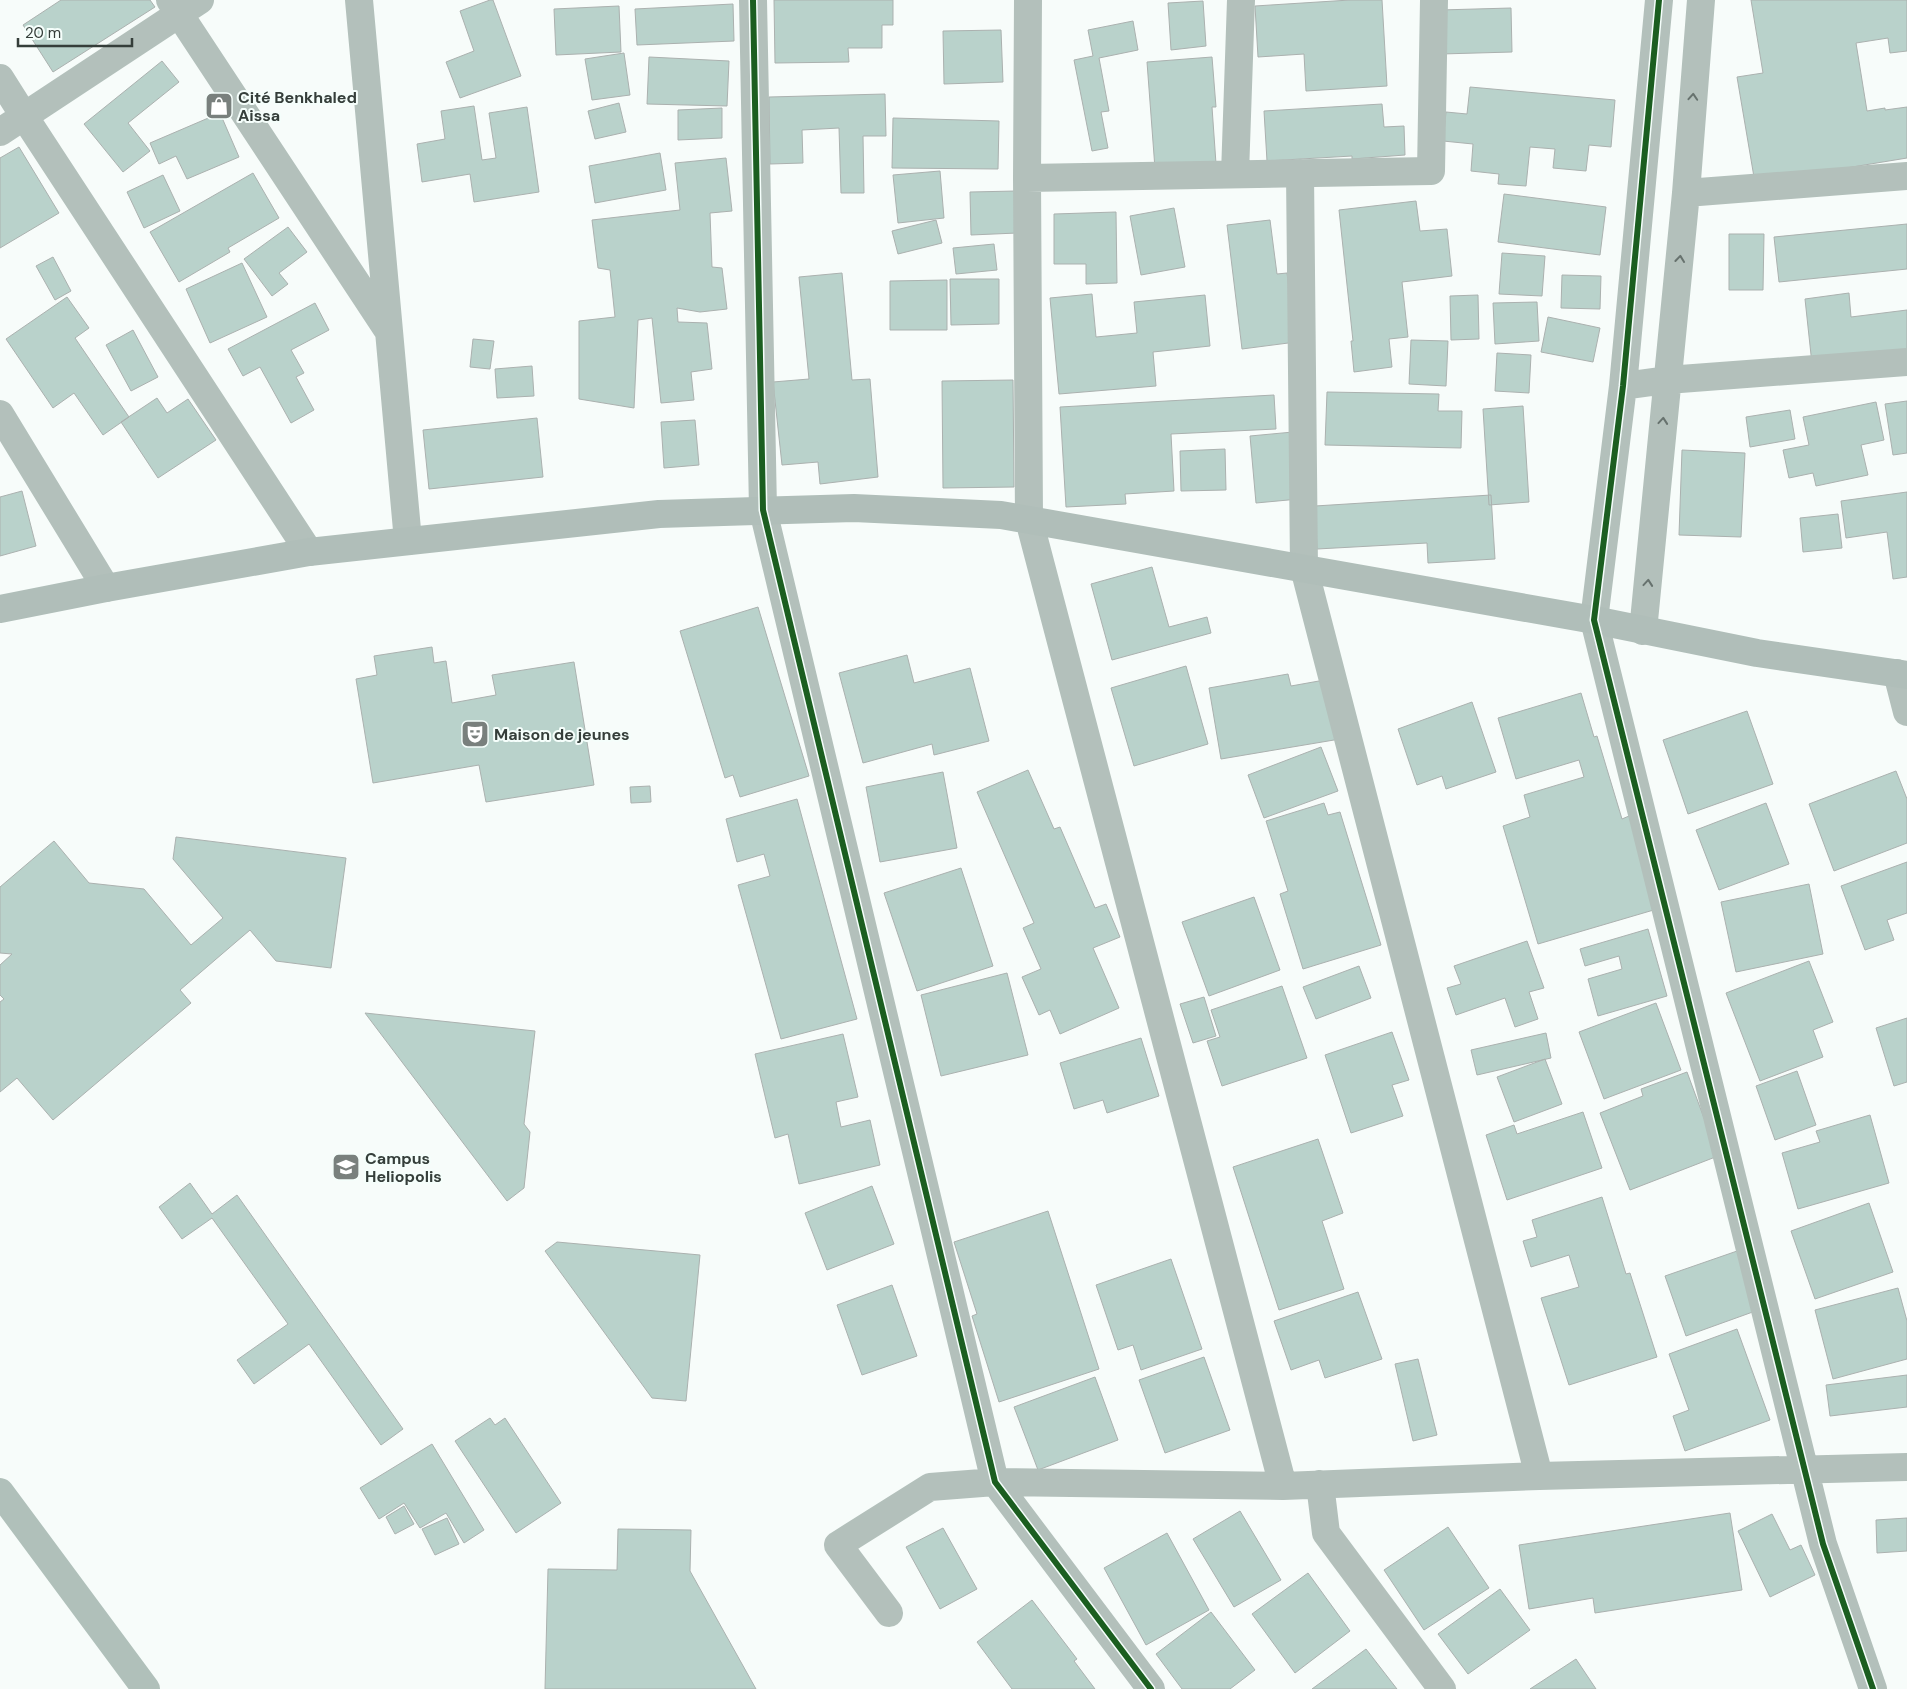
<svg xmlns="http://www.w3.org/2000/svg" width="1907" height="1689" font-family="'DM Sans',sans-serif">
<style>
.building{fill:#b9d2cb;stroke:#abb1af}
.lines{fill:none;stroke-linecap:round;stroke-linejoin:round}
.street{stroke:#b3c0bb;stroke-width:28}
.secondary{stroke:#b0beb9;stroke-width:28}
.primary{stroke:#b0c0ba;stroke-width:28}
.cycleway-casing{stroke:#f5fefb;stroke-width:9}
.cycleway{stroke:#1b5e20;stroke-width:6}
.oneway{stroke:#67726e}
.labels{text-anchor:middle;dominant-baseline:central;stroke-width:4;stroke-linejoin:round;paint-order:stroke}
.poi-label{font-size:16px;font-weight:bold;fill:#353e3a;stroke:#f5fefb;text-anchor:start}
</style>
<rect width="100%" height="100%" fill="#f7fcfa"/>
<path class="building" d="M61,0h89l5,7 -102,65 -30,-47z
M490,0h3l28,76 -61,22 -14,-36 28,-11 -14,-40z
M774,0h119v25h-11v23h-34l1,14 -74,1z
M1350,0h32l5,86 -81,5 -2,-37 -46,3 -3,-51z
M1751,0h156v51l-17,2 -2,-15 -32,5 11,68 18,-3v2l22,-3v51l-152,25 -18,-106 26,-4z
M1203,1l3,45 -35,4 -3,-47z
M733,4l1,37 -97,4 -2,-36z
M619,6l2,46 -65,3 -2,-46z
M1511,8l1,44 -71,2 -1,-44z
M1133,21l5,29 -39,8 10,53 -8,1 7,36 -16,3 -18,-91 19,-4 -5,-26z
M1001,30l2,52 -59,2 -1,-53z
M624,53l6,42 -38,5 -7,-41z
M649,57l80,4 -2,45 -80,-2z
M1212,57l4,50h-4l5,71 -61,4 -9,-120z
M162,61l17,21 -51,41 22,28 -27,21 -39,-48z
M1470,87l145,13 -4,47 -22,-2 -3,26 -33,-3 2,-19 -25,-2 -4,39 -28,-2 1,-10 -28,-3 2,-27 -30,-3 3,-29 21,2z
M885,94l1,42h-23l1,57h-23l-2,-65 -37,2 1,33 -33,1 -1,-67z
M619,103l7,29 -31,7 -7,-28z
M1382,104l2,23 20,-1 1,29 -53,4v-3l-85,5 -3,-50z
M474,106l8,54 14,-2 -7,-45 38,-6 12,85 -65,10 -4,-28 -48,8 -5,-38 28,-5 -4,-28z
M722,108v30l-44,2v-30z
M220,113l19,44 -52,22 -11,-23 -17,8 -9,-21z
M893,118l106,3 -1,48 -106,-1z
M19,147l40,66 -59,35v-90z
M660,153l6,37 -71,13 -6,-37z
M726,158l6,53 -22,2 2,54 10,1 5,41 -27,3 -23,-4 1,14 29,1 5,46 -21,3 3,28 -33,3 -9,-85 -14,2 -4,88 -55,-9v-78l36,-4 -5,-47 -12,-2 -6,-48 88,-10 -5,-47z
M940,171l4,47 -46,5 -5,-48z
M253,173l26,45 -51,30 2,4 -51,30 -29,-50z
M163,175l17,36 -36,17 -17,-36z
M1016,191l1,42 -46,2 -1,-43z
M1504,194l102,13 -6,48 -102,-13z
M1416,201l4,30 27,-2 5,47 -50,6 6,55 -19,2 3,28 -38,5 -3,-31h2l-14,-131z
M1174,208l11,59 -44,8 -11,-59z
M1116,212l1,71 -31,1v-20h-32v-50z
M936,220l6,23 -44,11 -6,-23z
M1270,220l7,54 10,-1 9,69 -54,7 -15,-124z
M1907,224v45l-128,13 -5,-45z
M288,227l19,25 -28,21 9,11 -16,12 -28,-37z
M1729,234h35l-1,56h-34z
M994,244l3,26 -41,4 -3,-26z
M1502,253l43,3 -3,40 -43,-2z
M53,257l18,34 -16,9 -19,-34z
M242,263l25,54 -57,26 -24,-54z
M842,273l10,107 18,-1 8,98 -58,7 -2,-22 -36,3 -9,-83 36,-3 -10,-102z
M1562,275l39,1 -1,33 -39,-1z
M950,279h49v45l-48,1z
M947,280v50h-57v-49z
M1849,293l2,24 56,-7v43l-95,11 -7,-65z
M1092,294l4,43 41,-4 -3,-31 71,-7 5,51 -57,6 3,34 -97,8 -9,-96z
M1478,295l1,44 -28,1 -1,-44z
M67,297l22,31 -14,10 54,79 -26,18 -29,-42 -21,15 -47,-69z
M1537,302l2,39 -44,3 -2,-41z
M315,303l14,27 -38,20 13,23 -8,4 18,33 -23,13 -31,-56 -17,9 -15,-27z
M1548,317l52,11 -7,34 -52,-10z
M133,330l25,47 -27,14 -25,-46z
M473,339l21,2 -4,28 -20,-2z
M1411,340l37,1 -2,45 -37,-2z
M1497,353l34,2 -2,38 -34,-2z
M532,366l2,30 -37,2 -2,-29z
M1013,380l1,107 -71,1 -1,-107z
M1327,392l112,2 -1,17h24l-1,37 -136,-3z
M1274,395l2,34 -105,5 3,57 -49,3 1,10 -60,3 -6,-100z
M157,398l10,15 21,-14 28,41 -58,38 -37,-56z
M1907,401v52l-14,2 -8,-51z
M1876,402l8,38 -23,5 7,30 -52,11 -3,-13 -24,5 -6,-28 26,-5 -6,-28z
M1523,406l6,96 -40,3 -6,-96z
M1790,410l5,29 -45,8 -4,-30z
M537,418l6,59 -114,12 -6,-59z
M695,420l4,45 -35,3 -3,-46z
M1293,432l6,67 -43,4 -6,-67z
M1225,449l1,41 -45,1 -1,-40z
M1682,450l63,3 -4,84 -62,-2z
M22,491l14,55 -36,10v-59z
M1907,492v85l-14,2 -6,-47 -41,6 -5,-37z
M1491,495l4,64 -67,4 -1,-20 -110,6 -2,-43z
M1838,514l4,34 -39,4 -3,-34z
M1152,567l17,60 38,-10 4,16 -99,27 -21,-76z
M758,607l51,169 -69,21 -7,-22 -8,3 -45,-147z
M432,647l2,16 12,-2 6,42 44,-8 -4,-20 82,-13 20,123 -108,17 -7,-37 -106,18 -17,-104 21,-4 -3,-19z
M907,655l7,28 56,-15 19,73 -55,14 -2,-11 -69,19 -24,-90z
M1186,666l22,78 -74,22 -23,-78z
M1288,674l3,12 39,-7 10,60 -119,20 -12,-71z
M1581,693l13,44 3,-1 25,83 7,-3 28,93 -119,35 -35,-118 27,-9 -6,-22 60,-18 -5,-17 -63,19 -18,-61z
M1472,702l24,70 -50,17 -4,-13 -25,9 -19,-56z
M1747,711l26,73 -85,30 -25,-74z
M1321,747l17,44 -74,27 -16,-43z
M1028,770l26,59 6,-2 35,81 11,-4 14,33 -27,11 26,60 -59,26 -10,-24 -11,5 -17,-38 19,-8 -18,-41 11,-5 -57,-131z
M1896,771l11,28v44l-73,28 -25,-67z
M943,772l14,76 -77,14 -14,-75z
M650,786l1,16 -20,1 -1,-16z
M797,799l60,220 -76,20 -43,-154 32,-9 -6,-22 -27,8 -11,-43z
M1324,803l4,12 12,-3 41,133 -78,24 -23,-75 8,-3 -22,-70z
M1766,803l23,61 -70,26 -23,-60z
M176,837l170,21 -15,110 -55,-7 -26,-31 -70,60 11,13 -138,117 -36,-42 -17,14v-90l4,-3 -4,-4v-30l12,-11 -12,-1v-66l54,-46 35,42 55,6 47,56 32,-27 -50,-59z
M1907,862v51l-20,7 7,20 -29,10 -24,-64z
M961,868l32,98 -76,25 -33,-98z
M1809,884l14,70 -87,18 -15,-70z
M1254,897l26,73 -71,26 -27,-74z
M1648,929l19,67 -69,20 -10,-37 34,-10 -3,-13 -34,10 -5,-17z
M1527,941l17,47 -15,4 9,27 -23,8 -10,-29 -49,17 -9,-27 14,-4 -7,-18z
M1809,961l24,61 -20,8 10,27 -63,24 -34,-88z
M1359,966l12,32 -55,21 -13,-32z
M1007,973l21,82 -87,21 -20,-81z
M1282,986l25,72 -85,28 -15,-45 13,-4 -9,-27z
M1204,997l12,39 -23,7 -13,-39z
M1656,1003l25,67 -77,29 -25,-67z
M365,1013l170,18 -11,93 6,8 -6,56 -17,13z
M1907,1018v64l-13,4 -18,-58z
M1392,1032l17,48 -17,5 11,31 -52,17 -26,-78z
M1546,1033l5,25 -74,17 -6,-25z
M843,1034l15,63 -22,5 5,25 29,-7 10,45 -81,19 -11,-50 -13,4 -20,-84z
M1141,1038l18,58 -52,17 -4,-13 -29,9 -14,-46z
M1545,1059l17,45 -48,18 -17,-45z
M1797,1071l19,54 -41,15 -19,-54z
M1687,1072l31,84 -88,34 -30,-77 43,-17 -2,-7z
M1583,1112l19,56 -95,32 -21,-65 28,-10 3,9z
M1870,1115l19,68 -91,26 -16,-56 38,-11 -4,-11z
M1318,1139l25,74 -21,8 22,68 -65,21 -46,-143z
M190,1183l22,31 25,-19 166,234 -22,16 -72,-101 -55,40 -17,-24 51,-36 -76,-106 -30,21 -23,-32z
M872,1186l22,58 -67,26 -22,-57z
M1602,1197l24,77 4,-1 27,84 -88,28 -28,-87 38,-11 -10,-32 -38,12 -8,-26 14,-4 -5,-17z
M1869,1203l24,69 -78,27 -24,-68z
M1048,1211l51,158 -100,33 -27,-86 5,-2 -23,-72z
M557,1242l143,13 -14,146 -34,-3 -107,-147z
M1740,1250l21,59 -75,27 -21,-60z
M1171,1259l31,90 -61,21 -8,-25 -15,5 -22,-65z
M892,1285l25,71 -55,19 -25,-70z
M1898,1288l9,33v38l-74,20 -18,-69z
M1358,1292l24,67 -57,19 -6,-18 -28,10 -17,-49z
M1737,1329l33,91 -85,31 -12,-35 16,-6 -20,-56z
M1204,1357l26,73 -65,23 -26,-73z
M1418,1359l19,76 -24,6 -18,-77z
M1907,1375v32l-77,9 -4,-31z
M1095,1377l23,63 -80,30 -24,-63z
M490,1418l5,7 10,-7 56,85 -45,30 -61,-92z
M432,1444l52,86 -20,13 -18,-30 -26,15 -16,-25 -25,16 -19,-31z
M404,1506l10,18 -19,10 -9,-17z
M1240,1511l41,69 -47,27 -41,-68z
M1730,1513l12,77 -147,23 -2,-15 -64,11 -10,-64z
M1772,1514l18,36 11,-5 14,30 -45,22 -32,-66z
M447,1518l12,26 -24,11 -13,-26z
M1907,1518v33l-30,2 -1,-33z
M1448,1527l41,61 -65,42 -40,-60z
M943,1528l34,61 -37,20 -34,-62z
M618,1529l73,1 -1,41 66,118h-211l3,-120 69,1z
M1167,1533l42,77 -63,35 -42,-77z
M1308,1573l42,58 -55,42 -43,-59z
M1500,1589l30,41 -62,44 -30,-40z
M1032,1600l45,59 -3,2 21,28h-83l-35,-47z
M1211,1612l44,58 -25,19h-48l-26,-35z
M1366,1649l31,40h-85z
M1576,1659l20,30h-66z"/>
<g class="lines">
<path class="street" d="M170,0l217,329
M359,0l49,541
M753,0l10,510 232,972 156,207
M1028,0l-1,178 2,342 254,966
M1659,0l-36,386 -29,234 229,924 50,145
M0,78l24,38 285,436
M0,132l200,-132
M1300,173l4,395 235,908
M1235,174l6,-174
M1027,178l404,-7 3,-171
M1686,193l221,-17
M1623,386l44,-6 240,-18
M0,414l106,174
M1643,631l43,-438 15,-193
M1897,673l10,39
M1320,1484l6,49 116,156
M889,1613l-51,-68 92,-58 65,-5 288,4 256,-10 368,-9"/>
<path class="secondary" d="M0,609l106,-21 203,-36 350,-38 195,-6 147,7 593,105 163,33 150,22"/>
<path class="primary" d="M0,1492l146,197"/>
<defs>
<path id="cycleway" d="M753,0l10,510 232,972 156,207
M1659,0l-36,386 -29,234 229,924 50,145"/>
</defs>
<use href="#cycleway" class="cycleway-casing"/>
<use href="#cycleway" class="cycleway"/>
</g>
<defs><path id="oneway-chevron" d="M-2-3.5L2.5 0L-2 3.5" fill="none" stroke-width="1.6" stroke-linecap="round" stroke-linejoin="round" transform="scale(1.25)"/></defs>
<g class="oneway">
<use href="#oneway-chevron" transform="translate(1693 97) rotate(-86)"/>
<use href="#oneway-chevron" transform="translate(1680 259) rotate(-84)"/>
<use href="#oneway-chevron" transform="translate(1663 421) rotate(-85)"/>
<use href="#oneway-chevron" transform="translate(1648 583) rotate(-85)"/>
</g>
<defs>
<symbol id="shop-square" viewBox="-11 -11 22 22"><rect x="-9" y="-9" width="18" height="18" rx="4" fill="#79807d" stroke="#f5fefb"/><path d="M-5-2.5h2.3a2.7 3.5 0 0 1 5.4 0H5L5.5 6h-11ZM-1.5-2.5h3a1.5 2.3 0 0 0-3 0Z" fill="#fff"/></symbol>
<symbol id="theatre-square" viewBox="-11 -11 22 22"><rect x="-9" y="-9" width="18" height="18" rx="4" fill="#79807d" stroke="#f5fefb"/><path d="M-5-5.5Q0-4 5-5.5V0Q5 5 0 6Q-5 5-5 0ZM-3.3-2.5H-1v1.5H-3.3ZM1-2.5H3.3v1.5H1ZM-2.8 1Q0 5.5 2.8 1Z" fill="#fff"/></symbol>
<symbol id="university-square" viewBox="-11 -11 22 22"><rect x="-9" y="-9" width="18" height="18" rx="4" fill="#79807d" stroke="#f5fefb"/><path d="M0-5L7-2L0 1L-7-2ZM-4 1L0 2.5L4 1V4Q0 6-4 4Z" fill="#fff"/></symbol>
</defs>
<g fill-rule="evenodd">
<use href="#shop-square" x="203" y="90" width="32" height="32"/>
<use href="#theatre-square" x="459" y="718" width="32" height="32"/>
<use href="#university-square" x="330" y="1151" width="32" height="32"/>
</g>
<g class="labels">
<g class="poi-label">
<text x="238" y="97">Cité Benkhaled<tspan x="238" dy="18">Aissa</tspan></text>
<text x="494" y="734">Maison de jeunes</text>
<text x="365" y="1158">Campus<tspan x="365" dy="18">Heliopolis</tspan></text>
</g>
</g>
<path d="M18 38v8h114v-8" fill="none" stroke="#353e3a" stroke-width="2.5"/>
<text x="25" y="38" font-size="15" fill="#353e3a" stroke="#f5fefb" stroke-width="4" paint-order="stroke">20 m</text>
</svg>
